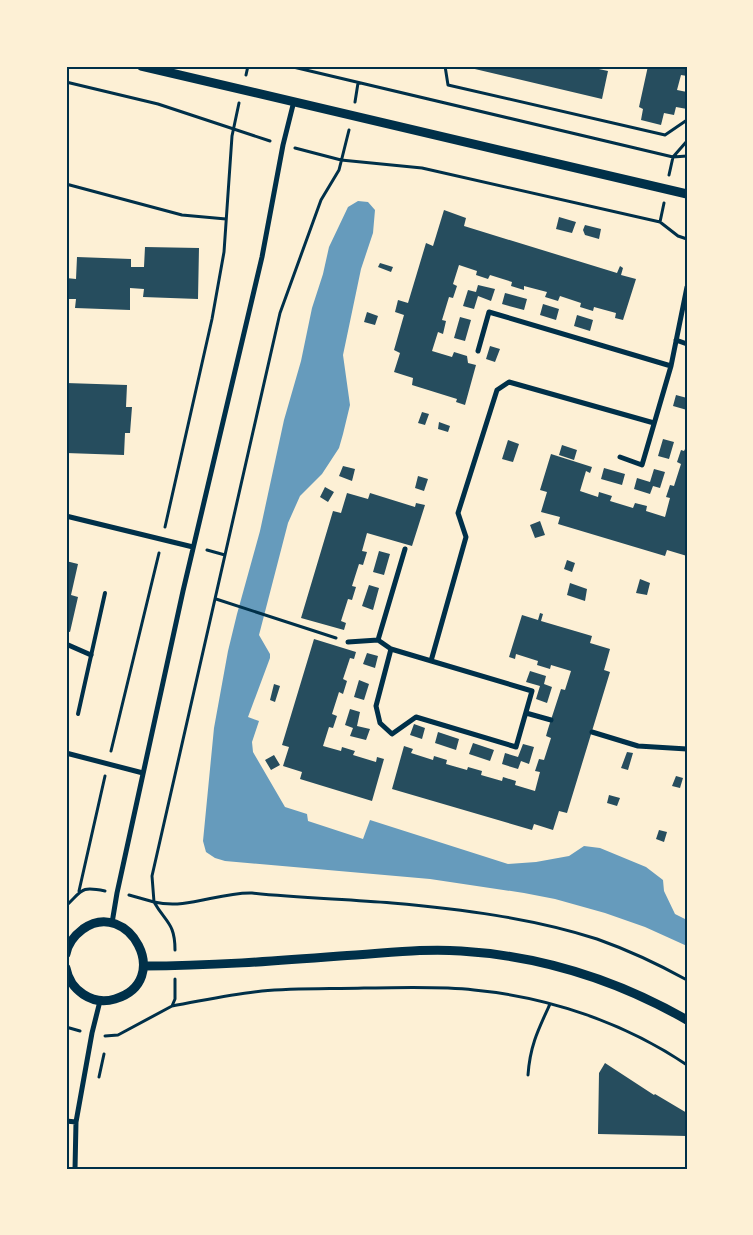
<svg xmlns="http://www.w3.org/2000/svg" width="753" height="1235" font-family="Karla,sans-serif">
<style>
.water{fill:#669bbc}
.building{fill:#264d5e}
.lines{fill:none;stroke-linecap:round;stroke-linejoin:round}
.path{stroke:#003049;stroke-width:3}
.service{stroke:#003049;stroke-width:4}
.minor{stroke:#003049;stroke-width:5}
.tertiary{stroke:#003049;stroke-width:9}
.neatline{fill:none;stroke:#003049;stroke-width:2}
</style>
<rect width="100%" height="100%" fill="#fdf0d5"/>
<path class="water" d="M358,201l10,1 7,8 -2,23 -12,36 -18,86 7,50 -7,29 -4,14 -17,26 -22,22 -12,27 -29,112 11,19v4l-22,59 11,4 -7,21 1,10 32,55 22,7 1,7 55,18 7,-19 138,44 28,-2 33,-6 15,-10 16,2 46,19 17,13 1,11 11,23 12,6v26l-42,-19 -40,-14 -50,-14 -31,-6 -94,-14 -205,-18 -10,-3 -9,-6 -3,-11 11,-113 14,-77 9,-37 23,-83 24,-111 17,-59 11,-53 11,-34 6,-27 19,-40z"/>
<path class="building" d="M462,66h123l23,5 -6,28z
M648,66h39v10l-6,-1 -4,15 10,2v17l-11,-2 -2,8 -10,-2 -3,12 -20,-5 2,-11 -4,-2z
M444,210l22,8 -2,8 153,47 3,-7 3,2 -2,7 15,4 -13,41 -8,-2 1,-5 -22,-6 -1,4 -13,-4 1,-4 -21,-7 -2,5 -13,-4 2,-5 -23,-6v4l-13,-4 1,-4 -22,-7 -2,4 -12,-4 1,-4 -18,-6 -6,19 4,2 -4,12 -4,-1 -7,23 4,1 -3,13 -5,-2 -6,19 20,6 2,-5 13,4 1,7 8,2 -11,40 -9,-3 1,-3 -45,-14 1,-7 -19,-6 6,-19 -6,-3 10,-35 -9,-3 3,-12 10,3 18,-60 7,3z
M559,217l17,5 -4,11 -16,-4z
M585,225l16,4 -2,10 -14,-4 -2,-5z
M145,247l54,1 -1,51 -55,-2 1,-8 -14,-1v22l-55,-2 1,-9h-10v-21l10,1 1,-22 54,2v8h13z
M380,263l13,4 -2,5 -13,-5z
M478,285l17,4 -4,12 -13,-5 -4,13 -11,-3 5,-16 8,2z
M505,293l22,6 -3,11 -22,-6z
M543,304l16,5 -3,11 -16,-5z
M367,312l11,4 -3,9 -11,-3z
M577,315l16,5 -3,11 -16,-5z
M460,317l11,3 -6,21 -11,-3z
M490,346l10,3 -5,13 -9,-3z
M66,383l61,2 -1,22h6l-2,26h-5l-1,22 -58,-2z
M676,395l11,3v12l-14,-4z
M422,412l7,2 -4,11 -7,-2z
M439,422l11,4 -2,6 -10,-3z
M663,439l11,3 -5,17 -11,-3z
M508,440l11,4 -6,18 -11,-3z
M562,445l15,5 -3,10 -15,-5z
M687,445v111l-20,-6 -2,6 -107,-32 2,-7 -19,-5 6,-20 -7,-2 11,-36 41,13 -2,6 -4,-2 -6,20 18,6 1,-5 13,4 -2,5 23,7 2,-5 12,3 -1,5 19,6 5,-19 -4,-1 4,-12 4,1 7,-22 -4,-2 4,-12 3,1z
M343,466l12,3 -3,12 -13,-5z
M604,468l21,6 -3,11 -21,-6z
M654,469l11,3 -5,16 -7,-2 -3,8 -16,-5 3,-11 13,4z
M418,476l10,3 -4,12 -9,-3z
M325,487l9,5 -6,10 -8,-5z
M347,493l21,6 2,-6 45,14 1,-4 9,2 -13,41 -45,-13 -5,18 5,1 -4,13 -4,-1 -7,22 4,1 -4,13 -4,-1 -7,22 5,2 -2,7 -43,-12 32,-107 8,2z
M540,521l5,14 -10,3 -5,-13z
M379,551l11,3 -6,21 -11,-3z
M567,560l8,3 -3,9 -8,-3z
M66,561l12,3 -7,31 7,2 -8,35 -4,-1z
M640,579l10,4 -3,12 -11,-2z
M570,583l17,6 -2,12 -18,-6z
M369,585l10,3 -6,22 -11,-4z
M540,613l3,1 -2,7 51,15 -2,7 20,6 -6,21 6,2 -43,141 -8,-2 -6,19 -19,-6 -2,6 -140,-41 12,-43 9,3 -2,4 22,7 1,-4 13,4 -1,4 21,6 1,-3 14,4 -1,4 21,6 1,-4 13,4 -1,4 20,6 5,-19 -5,-1 4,-12 5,1 7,-22 -5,-2 2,-7 13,-40 4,1 6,-19 -20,-6 -1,4 -13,-4 1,-4 -22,-7 -1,5 -6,-2 13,-42 16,5z
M314,639l42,13 -2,7 -4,-1 -7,21 4,2 -4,13 -4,-2 -7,22 5,2 -4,12 -4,-1 -6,19 18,5 1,-4 13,4 -2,4 23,7 1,-5 7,2 -12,42 -72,-22 2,-7 -19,-6 6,-19 -7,-2z
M367,653l11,3 -3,12 -12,-4z
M530,671l16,5 -2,8 8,3 -5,16 -11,-4 4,-13 -14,-4z
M359,680l10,4 -5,16 -10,-3z
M274,684l6,2 -5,16 -5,-2z
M350,709l10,3 -3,14 13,3 -4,11 -16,-4 3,-8 -8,-3z
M414,724l11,4 -3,11 -12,-4z
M438,732l21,7 -3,11 -21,-7z
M473,743l21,7 -4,11 -21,-7z
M523,744l11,3 -5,17 -8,-3 -3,8 -16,-5 3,-11 13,4z
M627,752l6,1 -5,17 -7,-2z
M274,755l6,10 -9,5 -6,-10z
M676,776l7,2 -3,10 -8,-2z
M609,795l11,3 -3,8 -10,-3z
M659,830l8,2 -3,10 -8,-3z
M605,1063l49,32 1,-1 32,19v23l-89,-2 1,-61z"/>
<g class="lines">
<path class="path" d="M289,66l384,91 14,-1
M445,66l3,19 217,50 22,-15
M246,75l2,-9
M66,82l92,22 112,37
M355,102l3,-19
M349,130l-10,40 -18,30 -41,113 -128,563 2,26c34,8 64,-10 98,-9 46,5 93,6 140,10 68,6 140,15 205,36 31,11 61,25 90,41
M295,148l46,12 81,8 238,54 18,14 9,3
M669,175l4,-18 14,-16
M66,184l116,31 44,4
M660,222l4,-19
M165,527l47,-208 12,-67 8,-116 7,-33
M207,550l18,5
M216,599l120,39
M111,751l48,-198
M79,891l26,-115
M129,895l25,7c12,21 21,21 21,48
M66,906c17,-16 14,-20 39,-15
M172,1006c29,-5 59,-12 90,-15 33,-3 68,-2 102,-3 37,0 74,-2 110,2 75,7 151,33 213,75
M66,1027l14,4
M105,1036l13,-1 54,-29 3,-7v-20
M528,1075c2,-29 10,-45 22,-71
M99,1077l5,-23"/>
<path class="service" d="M78,714l27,-121"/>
<path class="minor" d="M676,340l11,4
M478,351l11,-39 182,54
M620,457l22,8 29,-99 16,-79
M66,516l127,31
M348,642l30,-2
M66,644l25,11
M391,649l141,42 -16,56 -100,-30 -24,17 -12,-11 -4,-17z
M391,649l-13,-9 27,-91
M431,661l35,-124 -8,-24 39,-123 12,-8 145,41
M526,713l25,7
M592,732l46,14 49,3
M66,753l77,20
M112,923l5,-30 66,-302 79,-334 21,-112 11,-44
M66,1121l10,1
M75,1169l1,-47 16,-89 8,-32"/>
<path class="tertiary" d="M141,66l546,128
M66,954c2,-11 9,-19 17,-25 45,-32 92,52 32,70 -23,7 -45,-9 -49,-31
M144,966c65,0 131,-5 196,-10 41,-2 81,-8 121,-5 81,5 156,29 226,69"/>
</g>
<rect width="753" height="1235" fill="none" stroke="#fdf0d5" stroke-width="135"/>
<rect x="68" y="68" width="618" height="1100" class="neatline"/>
</svg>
